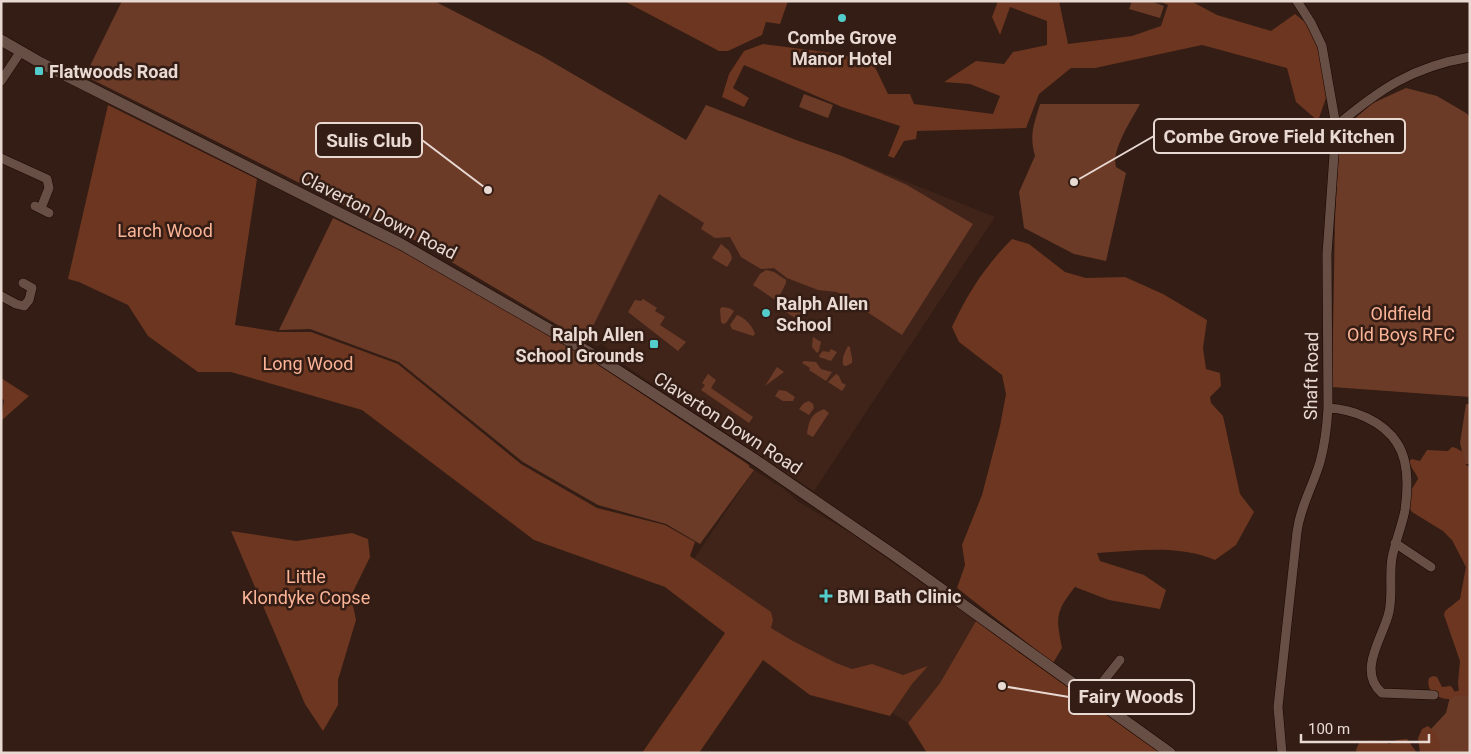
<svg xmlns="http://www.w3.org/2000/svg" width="1471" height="754" font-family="Roboto,sans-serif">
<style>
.built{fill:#402419}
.green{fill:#6c3b27}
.forest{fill:#6d3620}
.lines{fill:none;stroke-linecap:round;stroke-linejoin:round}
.minor-casing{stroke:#1a0602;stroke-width:10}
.tertiary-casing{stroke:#1a0602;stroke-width:12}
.minor{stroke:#684f45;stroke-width:9}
.tertiary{stroke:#684f45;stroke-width:11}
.poi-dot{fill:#53cdcb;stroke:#331d14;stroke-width:2}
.labels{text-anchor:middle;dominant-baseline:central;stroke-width:5;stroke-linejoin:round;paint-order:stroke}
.poi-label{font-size:18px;font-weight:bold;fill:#e9d9d3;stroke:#331d14;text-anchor:start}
.street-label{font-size:18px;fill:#e9d9d3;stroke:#331d14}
.park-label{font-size:18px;fill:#fbb498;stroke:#331d14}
.leader{fill:none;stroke:#e9d9d3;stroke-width:2}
.callout-dot{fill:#e9d9d3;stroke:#331d14;stroke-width:2}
.callout{fill:#331d14;stroke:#e9d9d3;stroke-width:2}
.callout-label{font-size:19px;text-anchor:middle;font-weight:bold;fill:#e9d9d3}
</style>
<rect width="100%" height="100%" fill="#331d14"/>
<path class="built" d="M706,105l90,35 46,16 153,61 -181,274 -172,-114 -33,-23 -3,-7 -5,-3 -4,2 -9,-4 3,-5 -2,-3 69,-141z
M754,470l30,19 15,13 52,31 125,88 -36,62 -32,40 -227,-145z"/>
<path class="green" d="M122,1h312l108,55 144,84 20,-35 90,35 46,16 65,29 66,39 -71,111 -65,-43 -19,-2 -31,-12 -13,-10 -13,1 -20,-12 -11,-20 -15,1 -14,-9 3,-6 -45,-29 -70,140 -1,9 -172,-102 -331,-165z
M1132,1h18l14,5 -4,12 -31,-9z
M1406,88l31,8 29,17 4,4v280l-138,-10 3,-168 5,-88 33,-28z
M804,94l29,11 -5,13 -29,-11z
M1040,104h100c-8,15 -29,46 -24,63l10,6 -20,88 -32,-7 -50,-26 -5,-36 16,-36c-6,-21 -1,-32 5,-52z
M333,218l83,40 178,104 155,103v2l5,3 -54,74 -34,-20 -68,-19 -75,-43 -124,-100 -89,-33 -31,1z
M721,244c6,5 10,7 11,15l-5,8 -15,-9z
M766,270l8,2 12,8v3l-9,18 -24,-16 7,-11z
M643,299l14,9 -2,3 10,6 -5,8 26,17 -8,9 -50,-39 7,-12 6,1z
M789,303l13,8 -5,8 -13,-8z
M722,307l7,1 5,3 -8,12 -3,1 -2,-2 -1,-13z
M737,315c7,2 16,11 18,19l-2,2 -21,-7 -2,-4z
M813,337l8,5 -2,9 -2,2 -5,-6z
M848,346l2,1c0,6 3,9 2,16l-6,3 -3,-1c-1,-8 2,-13 5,-19z
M831,349l6,3 -6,9 -12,-4 1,-3 3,-3 6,1z
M804,361l12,1 5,7 11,3 -6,9 -17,-11 1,-2 -8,-5z
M777,367l7,5 -19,14z
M708,374l8,6 -5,8 42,29 -4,6 -48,-33 4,-5 -3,-2z
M836,374l3,2 3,7 4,2 -4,6 -14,-9z
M779,390l7,1 9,6 -2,4h-10l-8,-5z
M809,401l4,3 1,4 -5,7 -10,-6 5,-6z
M1466,404h4v60h-5l-5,-21z
M824,409l5,4 -16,24 -6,-3c2,-14 4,-20 17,-25z
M836 594a7 7 0 1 1 14 0a7 7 0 1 1-14 0Z
M1470,687v66h-42l3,-24 15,-16 5,-20z"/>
<path class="forest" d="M624,1h164l-8,23 -14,-2 -4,13 -34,16h-9z
M998,1h61l9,43 64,-8 29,-10 7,-21 -9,-4h32l26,14 54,16 24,-17 16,13 11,36 4,35 -8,23 -22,-19 -9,-34 -85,-23 -107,23h-24l-32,26 -13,34 -109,3 -1,8 -12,2 -10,17 -6,-2 12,-30 -58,-19 -98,-42 -11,23 16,10 -5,9 -22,-10 7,-23 15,-23 19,-7 70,9 39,8 16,33h22l4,10 79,10 7,-18 -30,-12 -26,-2 32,-21 28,3 9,-12 34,-7v-24l-37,-14 -10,28 -8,-18z
M108,105l149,74 -22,146 44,7h32l87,32 123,100 76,44 68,17 30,17 -5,14 81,56 2,8 -2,8 20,12 45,23 16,6 20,-5 31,11 25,-9 -16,18 -22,32 -80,-21 -47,-35 -64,93h-57l83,-120 -60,-46 -131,-47 -172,-130 -131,-38h-33l-50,-36 -20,-31 -49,-23 -11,-3z
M1012,239l17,5 36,28 21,6 39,-1 38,17 44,26 -4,28 3,21 14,4 1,13 -11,11 1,6 12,13 17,78 14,18 -18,33 -21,15c-37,-16 -79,-9 -118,-7l3,8 44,14 22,15 -6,19 -51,-9 -34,-13c-20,25 -19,30 -13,61l-9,15 -96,-75 8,-23 -3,-20 20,-50 18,-69 6,-32 -4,-19 -43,-33 -7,-15c16,-34 33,-61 60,-88z
M1,378l28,18 -28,25 3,-21 -3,-2z
M1452,447l4,1 7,4 3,13 4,2v228l-15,1 -3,3c-12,1 -27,-6 -23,-21l4,-2 4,1 5,10 9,-1 4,6h4l-1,-9 2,-22 -16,-46 1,-4 15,-12 6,-32 -14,-27 -9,-9 -31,-19 -4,-7 2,-13 8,-13c-2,-7 -7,-10 -9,-18l3,-2 8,2 7,-11 21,1z
M231,531l65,10 56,-8 16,6 2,18 -19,39 5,24 -18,60v25l-15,26 -18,-27z
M976,621l16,12 168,120h-233l-19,-30 32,-40z
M1428,726c9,7 13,15 12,27h-20l-2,-15 4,-9z
M1407,739l10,14h-60l-1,-3 3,-7c11,-3 19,-3 31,1l7,-4z"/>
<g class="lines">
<defs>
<path id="minor" d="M1,81l20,-30
M1336,126c44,-37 76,-59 134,-69
M1,158l46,21 2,9 -8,20
M35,206l14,7
M1,296l15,8 8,2 5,-6 3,-12 -9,-5
M1328,408c25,1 55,13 69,35 12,18 11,46 8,67 -3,16 -10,32 -13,48 -3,18 1,36 -3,54 -5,24 -33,59 -7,81l52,2
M1395,543l36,24
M1091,697l29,-37
M1282,753l-4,-46 19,-175c3,-25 16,-46 23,-70 5,-18 7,-36 8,-54l-1,-154 9,-128 -14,-80 -11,-23 -14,-22"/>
<path id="tertiary" d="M1,40l40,23 360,181 196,113 157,102 140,96 276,198"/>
</defs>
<use href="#minor" class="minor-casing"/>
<use href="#tertiary" class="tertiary-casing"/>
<use href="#minor" class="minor"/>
<use href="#tertiary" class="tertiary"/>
</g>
<g class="poi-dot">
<circle cx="842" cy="18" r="5"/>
<rect x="34" y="66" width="10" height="10" rx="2.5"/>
<circle cx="766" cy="313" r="5"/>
<rect x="649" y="339" width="10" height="10" rx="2.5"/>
<path d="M823.5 588.5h5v5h5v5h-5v5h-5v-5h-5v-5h5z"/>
</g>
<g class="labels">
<g class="poi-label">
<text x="842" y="37" text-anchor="middle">Combe Grove<tspan x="842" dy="21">Manor Hotel</tspan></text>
<text x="49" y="71">Flatwoods Road</text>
<text x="776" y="303">Ralph Allen<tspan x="776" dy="21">School</tspan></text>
<text x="644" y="334" text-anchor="end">Ralph Allen<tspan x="644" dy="21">School Grounds</tspan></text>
<text x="837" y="596">BMI Bath Clinic</text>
</g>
<g class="street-label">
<text transform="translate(379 215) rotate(27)">Claverton Down Road</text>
<text transform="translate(1311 376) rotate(-89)">Shaft Road</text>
<text transform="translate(728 423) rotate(33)">Claverton Down Road</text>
</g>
<g class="park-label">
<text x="165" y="230">Larch Wood</text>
<text x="1401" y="313">Oldfield<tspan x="1401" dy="21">Old Boys RFC</tspan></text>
<text x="308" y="363">Long Wood</text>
<text x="306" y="576">Little<tspan x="306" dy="21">Klondyke Copse</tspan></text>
</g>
</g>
<path class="leader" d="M1074 182L1154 136M488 190L422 140M1002 686L1069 697"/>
<g class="callout-dot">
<circle cx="1074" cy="182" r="5"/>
<circle cx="488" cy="190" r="5"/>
<circle cx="1002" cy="686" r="5"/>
</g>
<g class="callout">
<rect x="1154" y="119" width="251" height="34" rx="5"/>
<rect x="316" y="123" width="106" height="34" rx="5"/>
<rect x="1069" y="680" width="125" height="34" rx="5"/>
</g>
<g class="callout-label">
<text x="1279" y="143">Combe Grove Field Kitchen</text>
<text x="369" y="147">Sulis Club</text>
<text x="1131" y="703">Fairy Woods</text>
</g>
<rect width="1471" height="754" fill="none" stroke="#e9d9d3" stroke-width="5"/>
<path d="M1301 734v8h128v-8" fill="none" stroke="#e9d9d3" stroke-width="2.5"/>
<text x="1308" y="734" font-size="15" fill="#e9d9d3" stroke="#331d14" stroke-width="4" paint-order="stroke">100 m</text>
</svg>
